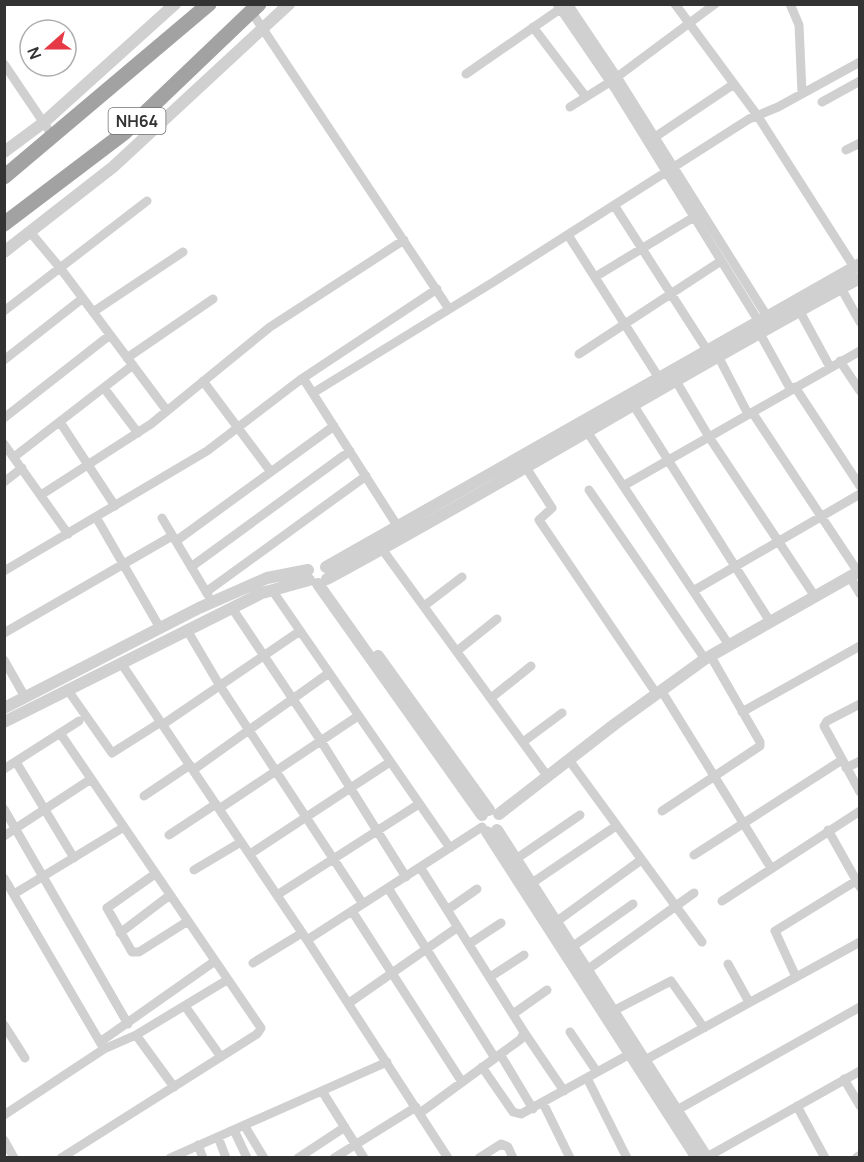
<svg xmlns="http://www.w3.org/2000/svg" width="864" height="1162" font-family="Manrope,sans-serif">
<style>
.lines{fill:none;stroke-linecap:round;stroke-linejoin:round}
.minor{stroke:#d0d0d0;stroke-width:9}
.tertiary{stroke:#d0d0d0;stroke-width:12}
.trunk{stroke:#a2a2a2;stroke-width:15}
.labels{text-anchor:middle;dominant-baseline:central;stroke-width:6;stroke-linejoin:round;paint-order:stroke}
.shield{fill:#fff;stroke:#707070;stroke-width:1.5}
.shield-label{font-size:16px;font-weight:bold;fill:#333}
</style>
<rect width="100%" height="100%" fill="#fff"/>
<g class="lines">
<path class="minor" d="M557,4l58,85 146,236
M568,4l49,73 153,244
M675,4l82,111 97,152
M790,4l9,21 3,68
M251,11l198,298
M533,27l53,70
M4,64l50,74
M466,74l94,-65
M617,77l98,-73
M822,102l38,-21
M570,107l40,-25
M655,137l79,-53
M846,150l14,-7
M614,205l93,145
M30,232l31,37 106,142
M568,235l91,143
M595,277l99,-60
M841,288l19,34
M799,310l31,57
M4,311l143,-110
M93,312l90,-60
M759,332l32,58
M579,354l142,-93
M718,356l30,58
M127,358l86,-59
M4,360l79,-62
M840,361l20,30
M303,378l95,149
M203,381l68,91
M676,381l33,56 105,158
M795,387l65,99
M104,388l34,45
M313,393l182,-112 254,-162 29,-12 82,-45
M634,406l135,214
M752,412l106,160
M4,418l106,-83
M60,422l55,84
M588,433l141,212
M4,444l64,90
M14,457l119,-92
M523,463l29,45 -13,12 117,173
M4,482l18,-14
M623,486l237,-135
M589,490l116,169
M41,495l110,-71 119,-97 134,-87
M96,517l64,111
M162,518l46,77
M176,541l158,-115
M382,549l166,228
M191,567l159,-116
M4,571l203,-120 93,-71 137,-91
M850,577l10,17
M272,590l178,258
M693,591l167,-97
M206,592l160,-116
M424,606l38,-29
M232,608l89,133 85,136
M187,630l33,56 143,218
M4,633l168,-97
M457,651l40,-32
M4,660l21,37
M121,663l186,277 141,218
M67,689l45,64 49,-31
M661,690l110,178
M491,698l40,-32
M860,704l-33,17 -3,5 36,66
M742,712l118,-66
M162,725l138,-94
M60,733l201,295 -4,6 -196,124
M523,742l39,-29
M569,760l133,182
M16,762l58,96
M846,768l14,-7
M4,769l75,-48
M193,770l136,-97
M144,796l46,-31
M4,809l124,215
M219,809l139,-93
M662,811l98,-65v-4l-50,-87
M828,830l32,57
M169,835l47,-31
M4,836l87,-57
M250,854l140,-92
M694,855l148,-95
M516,859l64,-44
M194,870l47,-28
M155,874l-48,34 25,44h7l49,-31
M4,878l100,171
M532,883l84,-57
M388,888l107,170
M14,894l110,-67
M277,895l142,-91
M722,901l138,-90
M447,910l30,-21
M352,911l110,171
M556,922l85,-62
M120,933l50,-38
M307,940l175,-113
M469,944l32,-21
M572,947l61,-43
M253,963l49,-30
M728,964l21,38
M587,970l107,-77
M490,977l34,-22
M796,977l-21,-46 81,-50
M349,1003l109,-76
M185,1006l36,51
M613,1011l58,-30 33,47
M513,1014l34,-24
M4,1025l21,33
M524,1032l40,59
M570,1032l27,40
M136,1035l38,52
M100,1042l115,-81
M500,1054l33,55
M645,1060l215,-118
M482,1067l31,45 8,2 109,-60
M587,1078l40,80
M844,1079l16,27
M322,1091l42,67
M543,1103l27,55
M797,1106l28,52
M677,1110l183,-103
M420,1113l101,-74 3,-7 -104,-165
M4,1115l100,-66 32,-14 91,-55
M244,1125l20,33
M234,1130l13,28
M218,1137l8,21
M4,1140l10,18
M198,1145l5,13
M707,1157l153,-86
M170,1158l217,-96
M298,1158l47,-31
M334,1158l82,-51
M479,1158l22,-14 7,3 5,11"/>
<path class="tertiary" d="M4,152l39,-29 132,-119
M4,252l109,-85 176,-163
M326,567l534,-303
M327,579c180,-97 353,-205 533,-301
M318,584l164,231
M378,656l111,154
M4,708l195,-100 68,-30 41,-8
M4,722l258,-129 47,-13
M499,814l116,-90 90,-65 155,-88
M497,830l210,328
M487,832l210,326
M858,1158l2,-1"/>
<path class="trunk" d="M4,177l205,-173
M4,224l120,-91 135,-129"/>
</g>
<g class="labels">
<rect class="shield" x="108.5" y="108" width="57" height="26" rx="4.5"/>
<g class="shield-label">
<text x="137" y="121">NH64</text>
</g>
</g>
<rect width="864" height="1162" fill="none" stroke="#333333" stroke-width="12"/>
<g transform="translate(48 48) rotate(249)"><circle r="28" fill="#ffffff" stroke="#adadad" stroke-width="1.5"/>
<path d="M0-4.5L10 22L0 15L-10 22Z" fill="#e63946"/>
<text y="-9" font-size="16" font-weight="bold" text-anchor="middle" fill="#333333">N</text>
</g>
</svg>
